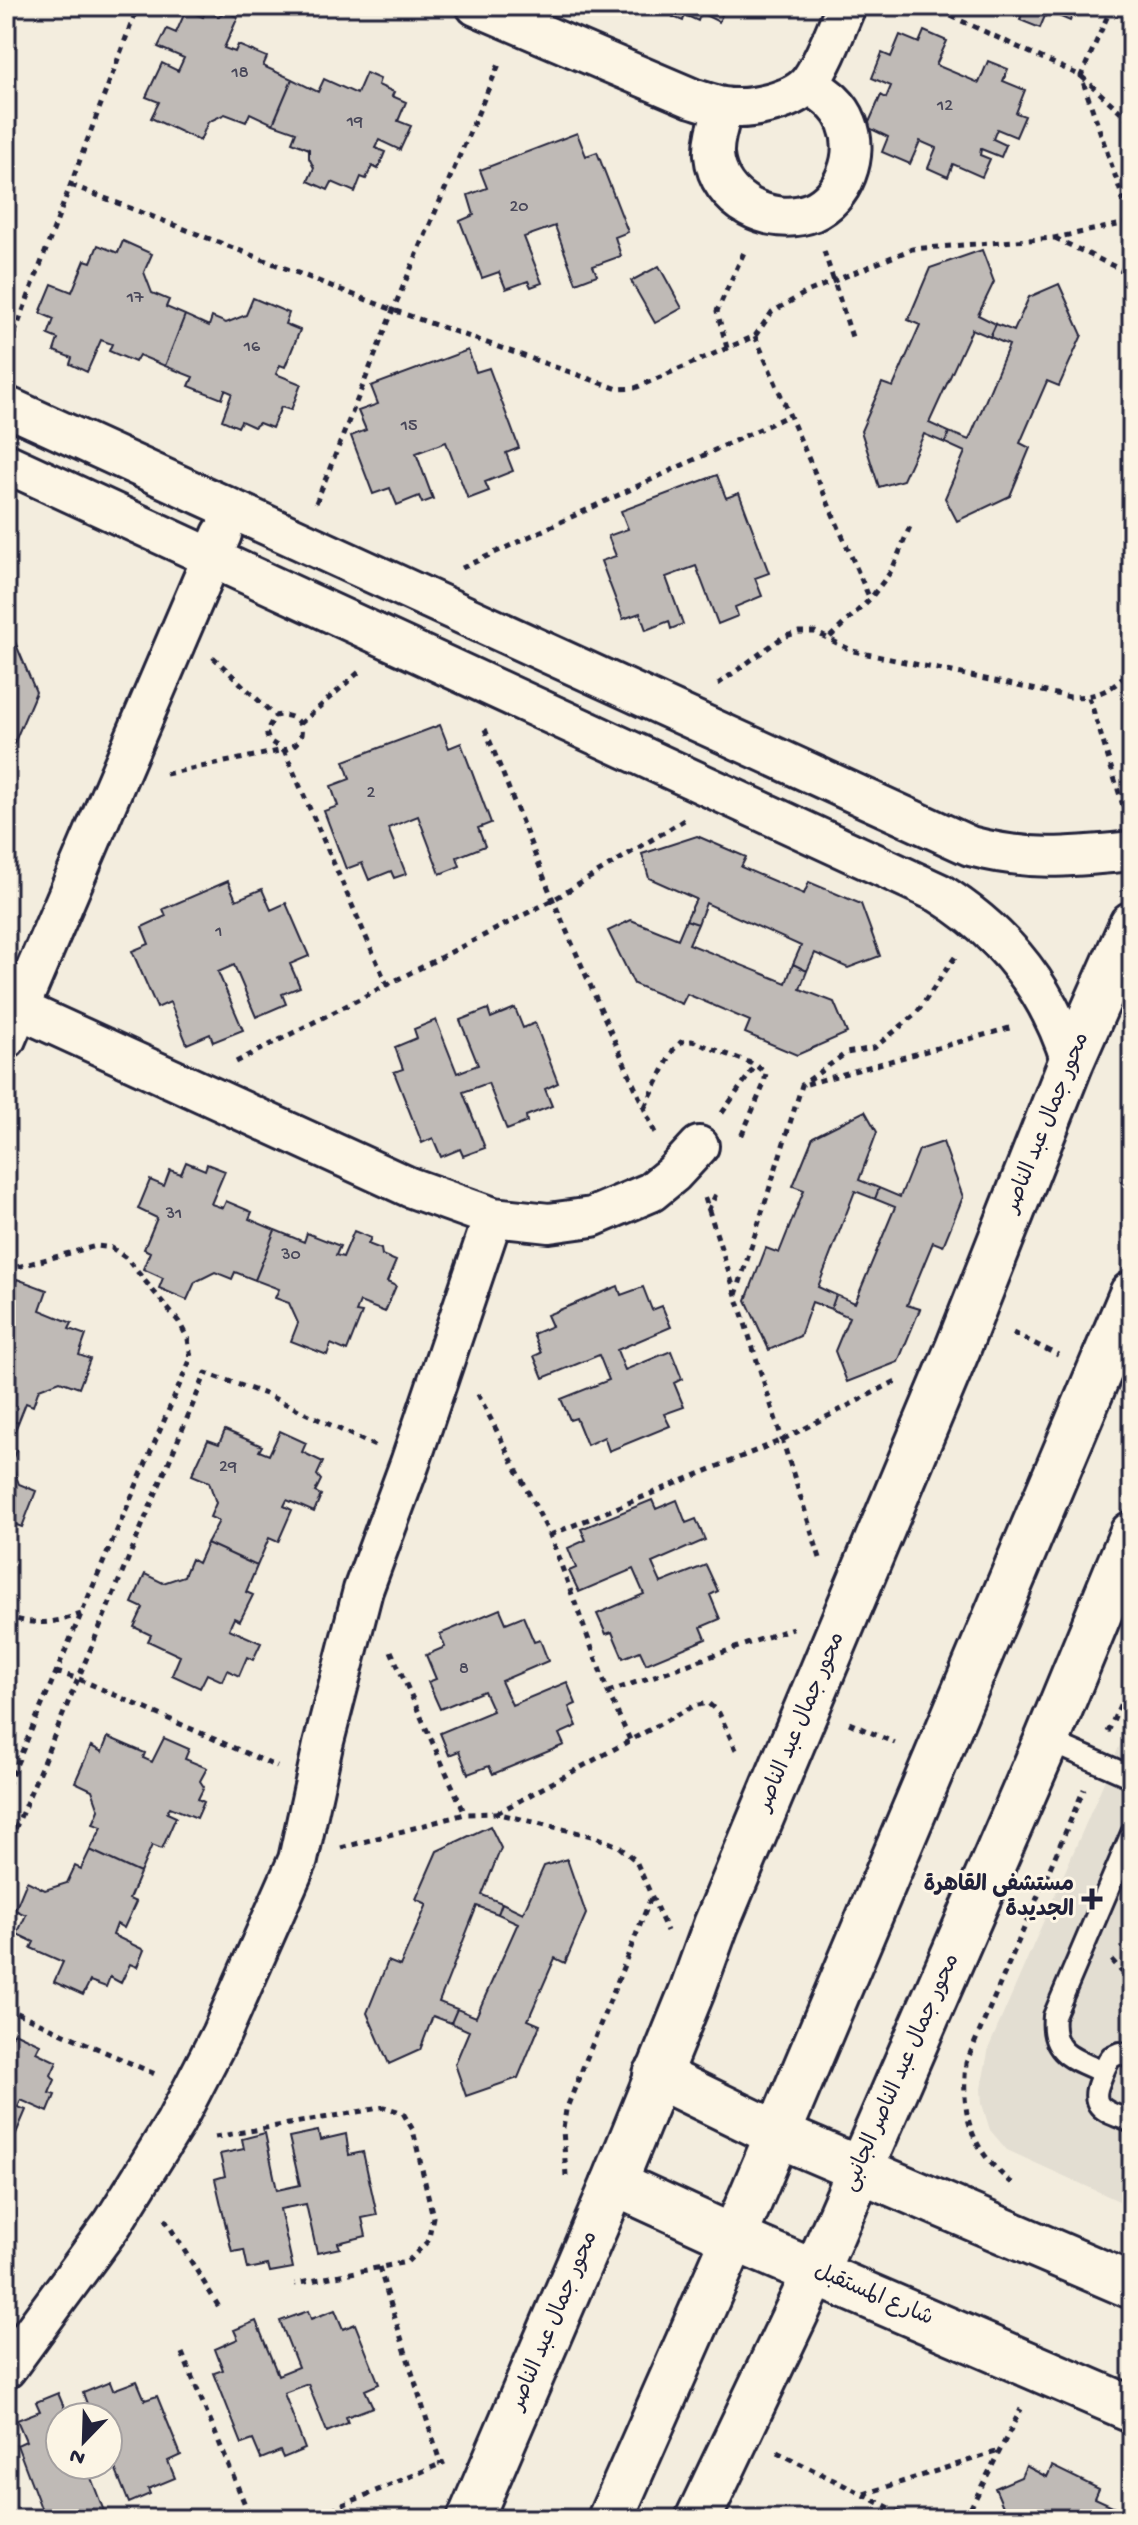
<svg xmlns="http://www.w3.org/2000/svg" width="1138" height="2525" font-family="'Gochi Hand','Playpen Sans Arabic',sans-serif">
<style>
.built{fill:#e3ded2}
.building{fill:#bfbab6;stroke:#22223b;stroke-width:2}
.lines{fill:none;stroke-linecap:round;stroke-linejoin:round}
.service-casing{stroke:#22223b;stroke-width:26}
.minor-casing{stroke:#22223b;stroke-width:44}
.tertiary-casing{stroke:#22223b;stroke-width:50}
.secondary-casing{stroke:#22223b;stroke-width:50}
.path{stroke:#22223b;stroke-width:5;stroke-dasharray:6 6;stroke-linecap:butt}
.service{stroke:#fcf5e5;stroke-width:20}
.minor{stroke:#fcf5e5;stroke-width:38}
.tertiary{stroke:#fcf5e5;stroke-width:44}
.secondary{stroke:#fcf5e5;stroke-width:44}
.poi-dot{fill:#22223b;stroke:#fcf5e5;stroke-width:3}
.labels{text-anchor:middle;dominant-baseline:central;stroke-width:6;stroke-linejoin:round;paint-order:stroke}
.number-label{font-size:18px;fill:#49485a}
.street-label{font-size:22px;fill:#22223b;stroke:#fcf5e5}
.poi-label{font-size:22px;font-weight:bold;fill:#22223b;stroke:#fcf5e5;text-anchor:end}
</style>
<rect width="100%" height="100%" fill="#f3edde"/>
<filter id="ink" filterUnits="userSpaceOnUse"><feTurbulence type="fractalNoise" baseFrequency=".0125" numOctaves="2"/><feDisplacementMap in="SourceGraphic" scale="16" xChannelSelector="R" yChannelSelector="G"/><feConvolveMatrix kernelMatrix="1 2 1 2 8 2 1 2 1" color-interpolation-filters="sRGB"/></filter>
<g filter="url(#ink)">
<path class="built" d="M1132,1717v490l-125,-57 -17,-20 -8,-26 -1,-15 8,-42z"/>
<path class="building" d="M678,6h48l-7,16 -18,-9 -3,8 -13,-6 -2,6 -10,-4z
M1025,6h51l-6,15 -23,-10 -7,17 -20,-8z
M186,10l17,7 3,-6 12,5 8,-4 12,5 -14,31 11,4 3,-7 29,12 -4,9 29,13 -19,45 -23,-11 -4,9 -21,-8 -17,8 -8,19 -49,-23 8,-16 -13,-5 16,-34 16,8 6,-13 -26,-11 9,-18 9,4z
M924,31l23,10 -11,24 43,18 9,-22 20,8 -5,12 22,9 -9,23 9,3 -9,21 -19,-8 -4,10 13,6 -5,12 -20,-8 -1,6 10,4 -8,18 -29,-13 -5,13 -20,-9 8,-20 -16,-7 -10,23 -28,-12 6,-15 -21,-10 14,-32 5,3 5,-12 -19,-8 10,-25 9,4 9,-22 19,8z
M366,73l14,6 -2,6 16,7 -2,4 14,6 -8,19 13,5 -11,24 -21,-10 -4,8 10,4 -7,17 -6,-3 -6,13 -5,-2 -6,15 -23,-10 -4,8 -20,-9 6,-13 -5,-10v-9l-17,-7 4,-10 -23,-8 19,-45 26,13 6,-13 33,15z
M577,133l9,23 11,-4 31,80 -13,5 6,19 -28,10 4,9 -21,8 -21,-57 -31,11 18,46 -11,4 -3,-6 -22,8 -7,-17 -17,6 -22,-57 14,-6 -6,-20 19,-7 -7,-18z
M123,241l29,13 -8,18 8,21 17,7 -3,7 19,8 -20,51 -26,-11 -4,7 -26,-11 3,-7 -11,-4 -14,32 -17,-8 2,-6 -18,-7 4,-12 -10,-4 6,-16 -14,-6 12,-29 20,8 13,-32 6,2 7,-17 20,8z
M982,250l12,32 -16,33 18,9 -6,13 -18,-8 -43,94 20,9 -4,11 -21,-9 -21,46 -24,7 -18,-56 21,-48 11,4 27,-62 -12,-5 22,-52z
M659,266l23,42 -27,15 -24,-42z
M1059,284l23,51 -23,51 -12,-5 -27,62 10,5 -20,48 -53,25 -12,-23 20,-46 -20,-9 4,-11 20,8 40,-95 -19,-8 6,-13 18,7 15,-34z
M253,298l36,15 -4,11 15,6 -15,37 -5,-2 -4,9 25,10 -10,26 -10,-3 -9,21 -13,-5 -5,4 -13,-6 -3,6 -16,-7 10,-27 -7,-3 -3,9 -33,-13 4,-9 -28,-11 20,-51 24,11 3,-9 14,6 20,-8z
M468,350l8,22 13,-4 30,80 -13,5 7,18 -28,11 4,9 -21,8 -22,-57 -30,11 17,46 -11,4 -3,-7 -22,9 -7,-17 -17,6 -22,-58 15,-6 -8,-19 20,-7 -7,-18z
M717,475l9,23 13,-5 30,80 -14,5 7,18 -27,11 3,9 -20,8 -22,-58 -30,11 17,47 -12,5 -2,-8 -23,9 -6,-17 -17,6 -22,-58 15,-5 -8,-20 20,-7 -7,-18z
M15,642l21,50 -30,70v-116z
M440,725l9,23 12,-5 30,80 -13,5 7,18 -28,11 3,9 -20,8 -22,-58 -30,12 18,46 -12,4 -3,-7 -22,9 -7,-17 -16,6 -22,-58 14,-5 -7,-20 19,-7 -6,-18z
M697,836l49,21 -5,10 63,27 5,-12 52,22 19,52 -32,12 -33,-15 -8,18 -14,-7 8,-18 -95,-43 -8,21 -12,-4 10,-21 -47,-21 -7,-24z
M228,881l8,19 26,-11 9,21 15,-7 23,53 -19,8 10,23 -18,7 4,10 -30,13 -22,-52 -16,7 25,58 -30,12 -3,-8 -23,10 -17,-42 -13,6 -25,-57 17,-7 -7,-17 24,-11 -3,-7z
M631,920l47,19 8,-19 12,4 -9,20 97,39 7,-19 14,7 -7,18 34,13 13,31 -50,22 -52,-22 5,-12 -63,-27 -5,10 -48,-20 -26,-53z
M515,1008l8,20 12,-5 23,60 -13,6 7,17 -26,10 1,6 -20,8 -19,-47 -25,9 22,56 -22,8 -3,-7 -19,8 -8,-19 -11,5 -28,-71 9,-3 -8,-22 22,-9 -3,-9 22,-9 21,53 21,-8 -18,-45 28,-11 3,9z
M865,1111l12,21 -18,48 20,8 -4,11 -20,-8 -37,96 18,8 -5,14 -19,-7 -12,34 -31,14 -23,-50 20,-52 13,5 25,-63 -11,-4 20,-49z
M943,1142l20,55 -20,49 -10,-4 -26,63 13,4 -22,53 -51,20 -12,-31 14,-34 -18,-8 5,-14 19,8 40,-96 -20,-8 4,-11 21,9 19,-47z
M186,1162l19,8 2,-6 18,7 -14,33 12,4 3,-7 26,11 -3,7 26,11 -20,50 -20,-8 -3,7 -17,-7 -20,10 -8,18 -28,-12 4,-10 -20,-9 7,-17 -6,-3 13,-31 -19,-9 12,-29 14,6 6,-16 11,4z
M275,1230l29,12 3,-9 33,13 -4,9 7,2 11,-26 17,7 -3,6 13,5 1,6 14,6 -9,21 9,4 -11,26 -25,-10 -4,10 6,1 -15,38 -16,-7 -4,11 -36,-14 7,-18 -9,-20 -14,-5 4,-9 -24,-9z
M17,1279l30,11 -7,20 32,13 -3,6 17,6 -7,20 11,4 -11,29 -19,-7 -21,8 -6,17 -7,-3 -8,20 -12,-5v-128l6,3z
M618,1286l3,9 22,-8 9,23 10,-4 9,21 -54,23 8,20 46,-19 11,28 -8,4 10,24 -20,7 6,12 -61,25 -5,-14 -17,8 -11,-27 -6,2 -9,-21 48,-19 -10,-25 -56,23 -9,-22 7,-3 -8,-19 19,-8 -5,-11z
M6,1418l12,5 -10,23 8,4 -5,13 8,21 17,7 -14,36 -11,-4 -5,13z
M225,1430l37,16 -3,5 10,4 11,-24 26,12 -4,9 21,10 -6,13 4,5 -6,12 6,3 -7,17 -27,-12 -3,6 8,4 -14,32 -9,-4 -12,28 -50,-23 12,-22 -9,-4 6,-14 -7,-21 -17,-7 16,-35 11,4z
M652,1500l4,9 21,-9 9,23 10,-4 9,21 -53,23 9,20 45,-18 12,26 -8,4 10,24 -19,8 5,12 -60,25 -6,-13 -17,7 -11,-26 -6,2 -9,-20 47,-20 -11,-25 -54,23 -10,-21 7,-3 -8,-20 18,-8 -5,-11z
M207,1543l50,23 -11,26 7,3 -13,26 -6,-3 -5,11 32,14 -8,17 -6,-3 -8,19 -12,-6 -5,11 -15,-7 -7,14 -28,-13 8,-19 -32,-15 3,-6 -17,-8 9,-19 -11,-5 13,-29 18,9 21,-7 7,-17 7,4z
M500,1609l6,14 17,-7 11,26 6,-2 8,21 -47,20 11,24 55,-23 9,22 -7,3 8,19 -18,8 5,11 -71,29 -4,-8 -21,8 -9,-23 -10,4 -9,-22 53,-22 -9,-20 -44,18 -12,-27 8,-3 -10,-24 19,-8 -5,-13z
M108,1737l37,16 -2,5 9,4 12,-24 25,11 -4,10 22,9 -7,13 4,6 -6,12 6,3 -7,16 -27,-11 -3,6 9,4 -14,32 -10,-4 -12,28 -50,-23 12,-23 -9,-3 6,-14 -7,-20 -17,-8 16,-36 11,6z
M490,1826l11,22 -19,47 20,8 -4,11 -21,-8 -38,96 18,7 -6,14 -18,-7 -13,34 -31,14 -22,-51 21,-52 12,5 27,-62 -11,-5 21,-48z
M90,1850l50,23 -11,26 7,3 -12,26 -7,-4 -4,11 31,15 -7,17 -7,-3 -9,19 -11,-6 -4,10 -16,-6 -7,14 -29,-13 9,-20 -32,-14 3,-6 -17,-8 9,-19 -11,-5 12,-29 18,9 22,-7 8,-17 6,3z
M567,1859l19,55 -21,49 -10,-5 -27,62 12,5 -22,53 -52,18 -11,-32 14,-33 -18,-8 6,-14 19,8 42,-94 -20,-9 4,-11 21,10 21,-47z
M14,2032l26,12 -4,8 21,10 -6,13 4,5 -6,13 6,2 -7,17 -27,-12 -3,7 8,3 -14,33 -6,-3v-90z
M318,2131l2,9 26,-6 3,21 14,-3 14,63 -15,3 4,18 -28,7 2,5 -23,5 -11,-49 -26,5 13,59 -23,4 -2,-7 -20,4 -4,-19 -12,2 -17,-73 10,-3 -5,-22 24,-5 -2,-10 23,-6 12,57 23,-5 -11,-48z
M335,2310l8,19 12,-5 24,60 -14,6 8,17 -27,10 2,6 -21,9 -19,-48 -24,9 21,56 -22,9 -3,-7 -19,8 -8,-19 -11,4 -28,-71 9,-3 -8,-21 23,-10 -4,-9 22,-9 22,54 20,-8 -18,-46 28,-10 3,8z
M137,2381l8,19 12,-4 24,59 -13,6 7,17 -27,11 2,5 -21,9 -19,-47h-2v-39h-16l-9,-24 27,-11 3,8z
M58,2393l10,24h-8v48h26l21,54h-48l-4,-8 -11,5 -27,-71 9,-4 -9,-21 23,-9 -4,-9z
M1026,2466l21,11 5,-11 47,23 -4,9 37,17v4h-105l-23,-10 -9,-21 26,-11z"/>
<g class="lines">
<defs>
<path id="service" d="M1047,1740l85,37
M1132,2057l-12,-4 -9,4c-5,7 -8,15 -11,23 -13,30 9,32 32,42
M1103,2072c-29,-13 -53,-18 -49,-56l78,-183"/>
<path id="minor" d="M476,6l216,92c10,3 21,7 31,9 25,4 73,-5 88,-27 15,-22 24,-49 35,-74
M724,107c-5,16 -11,32 -10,48 4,46 57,73 98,57 32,-14 48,-57 35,-89 -7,-19 -23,-29 -38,-39
M6,406l964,440c60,16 102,11 162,5
M6,463l933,430c65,40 110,97 132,169
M6,1003l403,184 84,30 56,6 43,-6 59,-25 22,-18 26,-28
M6,1039l216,-505
M6,2369l107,-146 62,-100 46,-89 77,-174 25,-115 40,-155 47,-127 83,-246"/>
<path id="tertiary" d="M656,2075l121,59 355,152
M614,2183l120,55 398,171
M698,2519l118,-248 231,-531 85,-206"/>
<path id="secondary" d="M470,2519l144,-336 78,-192 24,-66 242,-577 113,-286 61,-138
M610,2519l124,-281 398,-944"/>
</defs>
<use href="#service" class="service-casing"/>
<use href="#minor" class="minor-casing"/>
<use href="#tertiary" class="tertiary-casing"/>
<use href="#secondary" class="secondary-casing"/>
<path class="path" d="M929,6l152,70 51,46
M1112,6l-31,70 50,146
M71,185l322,125 225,79 17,-1 120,-52 17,-24 35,-20 105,-43 142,-11 78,-16
M1055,238l77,37
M824,251l28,86
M755,336l115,263
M727,348l-10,-37 29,-63
M6,356l132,-350
M316,503l77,-193 107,-248
M462,568l328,-153
M830,637l40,-38 22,-29 19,-46
M213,657l62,59c29,-6 37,26 9,34l-15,-9 -3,-9 9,-16
M718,684l65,-47 16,-5h16l38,19 217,46c28,0 45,-7 62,-30
M1089,697l36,115
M300,724l59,-52
M485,729l68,171 102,233
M166,774l118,-24 104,237
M236,1062l317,-162 131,-80
M807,1084l206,-57
M645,1107l28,-57 8,-8 11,-1 64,24 10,8 -2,11 -24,55
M722,1113l34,-48
M705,1198l115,360
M708,1211l9,-19
M6,1270l90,-24 16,2 14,10 53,64 9,17 3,19 -185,431
M736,1295l66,-210 44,-32 28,-5 42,-34 39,-57
M1013,1333l45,22
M478,1394l72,141 58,157 22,48
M550,1535l232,-95 114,-59
M6,1615c26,12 49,8 75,-1
M391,1651l74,163
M56,1672l23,7 198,88
M608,1692l185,-64
M849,1723l46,20
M1108,1732l24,-54
M497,1813l196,-107 15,-3 11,10 19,41
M341,1848l124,-34 31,-1 100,24 22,9 18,15 31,70
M6,1851l200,-478 59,21 110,52
M1112,1960l9,11 11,5
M6,2008l149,66
M215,2137l170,-30 18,6 10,17 20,87 -5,24 -21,21 -112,22
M566,2176l-3,-47 3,-19 86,-215
M1012,2183c-42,-34 -51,-68 -46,-120l118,-274
M165,2219l54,88
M379,2267l62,198
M182,2353l69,166
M777,2452l135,67
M864,2494l135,-43
M6,2514l2,5
M309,2519l136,-57
M965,2519l56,-110"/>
<use href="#service" class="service"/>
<use href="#minor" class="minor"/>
<use href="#tertiary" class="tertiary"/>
<use href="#secondary" class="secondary"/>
</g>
</g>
<path class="poi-dot" d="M1088 1887h8v8h8v8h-8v8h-8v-8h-8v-8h8z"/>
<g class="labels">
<g class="number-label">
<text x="240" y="73">18</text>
<text x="945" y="106">12</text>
<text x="355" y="122">19</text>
<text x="519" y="207">20</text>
<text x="135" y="298">17</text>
<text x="252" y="347">16</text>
<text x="409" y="426">15</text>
<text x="371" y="793">2</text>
<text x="219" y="932">1</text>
<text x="174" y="1214">31</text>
<text x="291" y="1255">30</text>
<text x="228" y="1467">29</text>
<text x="464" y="1669">8</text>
</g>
<g class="street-label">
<text transform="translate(1048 1123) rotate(-68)">محور جمال عبد الناصر</text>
<text transform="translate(802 1722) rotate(-67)">محور جمال عبد الناصر</text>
<text transform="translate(902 2073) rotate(-66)">محور جمال عبد الناصر الجانبى</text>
<text transform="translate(873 2296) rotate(23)">شارع المستقبل</text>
<text transform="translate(555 2321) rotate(-67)">محور جمال عبد الناصر</text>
</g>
<g class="poi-label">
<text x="1074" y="1886">مستشفى القاهرة<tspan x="1074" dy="25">الجديدة</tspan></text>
</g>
</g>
<rect width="1138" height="2525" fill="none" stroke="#fcf5e5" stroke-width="32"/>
<rect x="16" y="16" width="1106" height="2493" fill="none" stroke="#22223b" stroke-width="3" filter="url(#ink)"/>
<g transform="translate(84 2441) rotate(203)"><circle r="38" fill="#fcf5e5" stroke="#a5a1a1" stroke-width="2"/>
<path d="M0-6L14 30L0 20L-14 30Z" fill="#22223b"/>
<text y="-12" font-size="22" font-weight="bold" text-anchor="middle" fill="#22223b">N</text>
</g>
</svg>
